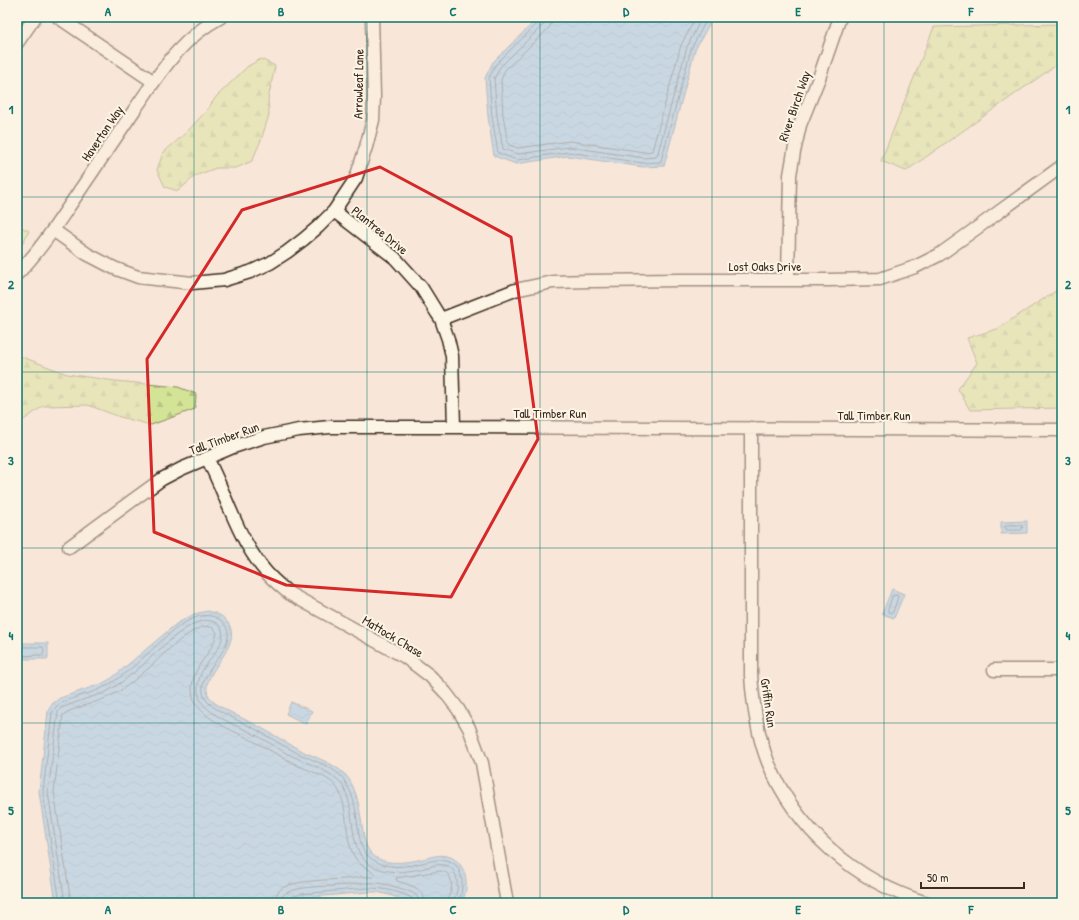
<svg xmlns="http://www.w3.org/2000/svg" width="1079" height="920" font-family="'Patrick Hand',sans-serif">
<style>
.forest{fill:url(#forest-firs);stroke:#88875a}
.water{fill:url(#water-waves);stroke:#6d889b}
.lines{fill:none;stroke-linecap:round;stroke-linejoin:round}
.shore{stroke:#5d6871;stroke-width:1}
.street-casing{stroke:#3b2a1e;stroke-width:15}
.street{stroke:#fcf5e5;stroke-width:12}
.marked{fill:none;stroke:#d62828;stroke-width:3;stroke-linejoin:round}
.grid{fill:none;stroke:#0f766e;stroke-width:1;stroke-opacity:0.55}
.labels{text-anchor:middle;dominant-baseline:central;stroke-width:4;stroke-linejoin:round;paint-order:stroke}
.street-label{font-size:13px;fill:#3b2a1e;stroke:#fcf5e5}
.neatline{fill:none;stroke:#0f766e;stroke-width:1.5}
.grid-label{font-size:13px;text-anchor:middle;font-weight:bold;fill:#0f766e}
</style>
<defs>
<pattern id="forest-firs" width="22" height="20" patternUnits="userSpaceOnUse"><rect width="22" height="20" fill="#d4e497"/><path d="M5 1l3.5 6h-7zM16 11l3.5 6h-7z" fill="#b7c482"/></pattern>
<pattern id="water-waves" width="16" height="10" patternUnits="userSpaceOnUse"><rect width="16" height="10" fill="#8fc6ee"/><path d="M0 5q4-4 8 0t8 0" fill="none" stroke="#7caacc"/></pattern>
</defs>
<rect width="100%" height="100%" fill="#f8e6d8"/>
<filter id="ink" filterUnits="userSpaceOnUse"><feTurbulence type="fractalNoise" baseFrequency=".025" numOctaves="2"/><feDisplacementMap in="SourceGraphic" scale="8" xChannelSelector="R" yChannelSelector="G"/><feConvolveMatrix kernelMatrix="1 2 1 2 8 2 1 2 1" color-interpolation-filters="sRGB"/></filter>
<g filter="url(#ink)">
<path class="forest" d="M1062,24v37l-156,110 -25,-10 53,-134z
M261,59l14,7 -7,33 1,16 -8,25 -9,21 -16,7h-20l-21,8 -17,15 -13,-4 -8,-17 6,-17 25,-22 19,-21 9,-13 32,-31z
M17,225l12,6 -8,15 -4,4z
M1062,287v121l-92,2 -12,-21 19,-26 -10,-25 30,-9z
M17,355l50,19 48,7 63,6 18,7 -1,15 -44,16 -31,-8 -32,-12 -45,1 -26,19z"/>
<path class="water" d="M539,17h174l-18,33 -31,116 -21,1 -75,-11 -52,8 -22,-8 -6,-39 -3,-39 8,-16z
M1027,521v12l-26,1v-12z
M892,589l12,5 -10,24 -12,-4z
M208,611c8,2 15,4 20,12 19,28 -46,59 -10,82 13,8 26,14 40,21 14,8 28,16 42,24 16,8 38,14 49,29 11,18 11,38 15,58 5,31 35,27 59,22 7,-2 16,-5 24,-3 9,2 15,9 18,18 2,10 2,20 -4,29h-47l-25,-8 -12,-3h-9l-66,6 -18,5h-228l-17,-111 9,-81 4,-7 8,-6 41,-14 11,-6 64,-54 18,-10z
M17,643h31v16h-31z
M291,702l21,9 -6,13 -20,-10z"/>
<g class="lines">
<path class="shore" d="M541,17l-1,4 -44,43 -7,14 3,39 6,36 19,7 51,-8 75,11 16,-1 2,-1 30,-112 17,-32
M546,17v4l-3,4 -43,42 -6,12 3,37 6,33 15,5 51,-7 75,11 12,-1 1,-1 30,-109 15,-30
M552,17v5l-3,6 -44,42 -4,10 2,35 5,29 1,1 9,3 52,-7 74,11 8,-1 29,-106 15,-28
M1007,525h14l2,3 -2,2h-14l-2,-3z
M893,595h3l2,1v1l-5,15 -2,1 -3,-1v-2z
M17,647h25l2,2 -1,5 -1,1 -25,1
M60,903l-17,-111 9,-79 4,-6 6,-5c17,-6 36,-10 51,-20 11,-7 21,-16 31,-25 15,-13 44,-46 67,-41 6,1 10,4 14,9 18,26 -49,57 -10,83 12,8 27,14 40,21 13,7 25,15 37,21 14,8 38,15 49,26 3,3 5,7 7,11 10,18 8,38 13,57 2,8 7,13 14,17 15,9 35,5 51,1 6,-1 13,-3 19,-2 11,1 16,11 17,21 0,4 0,9 -1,13 0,3 -2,6 -3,9
M65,903l-17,-111 10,-80 3,-4 3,-1c8,-3 16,-6 24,-9 6,-2 13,-3 18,-6 28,-15 48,-40 73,-59 9,-6 21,-15 32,-12 4,1 8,3 10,7 7,13 -11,30 -17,40 -4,6 -7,16 -6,24 1,4 2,9 5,12 12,14 31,20 47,28 12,6 24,14 36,21 15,8 38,15 51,26 23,21 7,68 32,85 17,11 38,8 56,4 7,-2 13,-4 19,-3 9,1 12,9 13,16 0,4 1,9 -1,13 -1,4 -2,5 -3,9
M71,903l-17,-111 9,-77 4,-3c17,-7 35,-11 51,-20 12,-7 22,-17 32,-25 10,-9 56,-58 67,-34 -5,22 -24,31 -25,55 0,7 2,15 7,20 14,16 36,23 54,33 15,8 30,17 46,25 11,5 25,9 35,18 17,18 8,56 22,75 5,7 13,10 19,15l-2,3c-10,-1 -19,1 -28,2 -16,1 -52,1 -64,10 -5,4 -6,9 -7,14
M280,903c1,-4 2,-8 6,-10 16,-8 43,-6 61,-8 10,-1 20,-3 31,-2 7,1 32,7 38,12 2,2 3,5 3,8
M286,903v-3l2,-2 13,-4 67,-6c14,0 32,3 45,11l1,4
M425,903c-1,-16 -16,-18 -28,-22l-1,-3 44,-7c10,0 13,11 11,19 -1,5 -4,8 -4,13"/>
<defs>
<path id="street" d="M58,17l96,65
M17,43l18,-26
M334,211l61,47 26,29 16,26 4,6 7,20 4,17 2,71
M53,230l34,24 27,14 24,9 54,6 32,-3 26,-8 20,-9 17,-11 17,-13 14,-12 16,-16 22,-33 10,-31 7,-27 1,-23 -2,-80
M17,274c21,-21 38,-47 55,-72 21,-31 42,-62 63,-93 26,-37 45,-70 86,-92
M788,280l2,-105 4,-23 6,-27 19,-47 21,-61
M441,319l74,-29 38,-8 36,-1 92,-1h147l52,-1 35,-12 24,-12 42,-30 81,-59
M751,428v247c2,30 6,59 17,87 28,68 88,120 159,141
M207,458c19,36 29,76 55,109 8,11 18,19 28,27l115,63 25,19 15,16 13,17 11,19 13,35 25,140
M69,547l64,-47 29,-21 19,-10 52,-22 31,-10 35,-7 31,-3h124l608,3
M994,670h68"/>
</defs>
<use href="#street" class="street-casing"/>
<use href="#street" class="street"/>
</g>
</g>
<path d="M0 0H1079V920H0ZM380,167l131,70 27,202 -87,158 -165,-12 -132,-53 -7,-173 95,-149z" fill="#f8e6d8" fill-opacity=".55" fill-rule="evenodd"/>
<path class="marked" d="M380,167l131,70 27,202 -87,158 -165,-12 -132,-53 -7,-173 95,-149z"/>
<path class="grid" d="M194,17v886M367,17v886M540,17v886M712,17v886M884,17v886M17,197h1045M17,372h1045M17,548h1045M17,723h1045"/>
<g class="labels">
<g class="street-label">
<text transform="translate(358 84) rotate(-89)">Arrowleaf Lane</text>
<text transform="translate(794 106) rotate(-71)">River Birch Way</text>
<text transform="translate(102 133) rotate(-56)">Haverton Way</text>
<text transform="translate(380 230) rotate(39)">Plantree Drive</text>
<text x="765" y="266">Lost Oaks Drive</text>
<text x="550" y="413">Tall Timber Run</text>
<text x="874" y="415">Tall Timber Run</text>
<text transform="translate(224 438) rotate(-20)">Tall Timber Run</text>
<text transform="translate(393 636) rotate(31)">Mattock Chase</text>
<text transform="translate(769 703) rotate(82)">Griffin Run</text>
</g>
</g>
<rect width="1079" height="920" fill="none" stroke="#fcf5e5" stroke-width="44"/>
<path d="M921 882v6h103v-6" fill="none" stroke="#3b2a1e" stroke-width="2"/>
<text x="927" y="882" font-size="12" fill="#3b2a1e" stroke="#fcf5e5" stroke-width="3" paint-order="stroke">50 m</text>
<rect x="22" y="22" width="1035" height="876" class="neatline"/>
<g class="grid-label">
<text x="108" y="16">A</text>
<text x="281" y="16">B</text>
<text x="453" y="16">C</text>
<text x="626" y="16">D</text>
<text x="798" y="16">E</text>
<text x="971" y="16">F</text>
<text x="11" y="114">1</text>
<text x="1068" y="114">1</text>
<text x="11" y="289">2</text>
<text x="1068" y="289">2</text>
<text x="11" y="465">3</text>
<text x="1068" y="465">3</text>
<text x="11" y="640">4</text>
<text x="1068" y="640">4</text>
<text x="11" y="815">5</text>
<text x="1068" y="815">5</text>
<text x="108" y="914">A</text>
<text x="281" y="914">B</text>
<text x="453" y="914">C</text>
<text x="626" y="914">D</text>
<text x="798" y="914">E</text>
<text x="971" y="914">F</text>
</g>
</svg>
